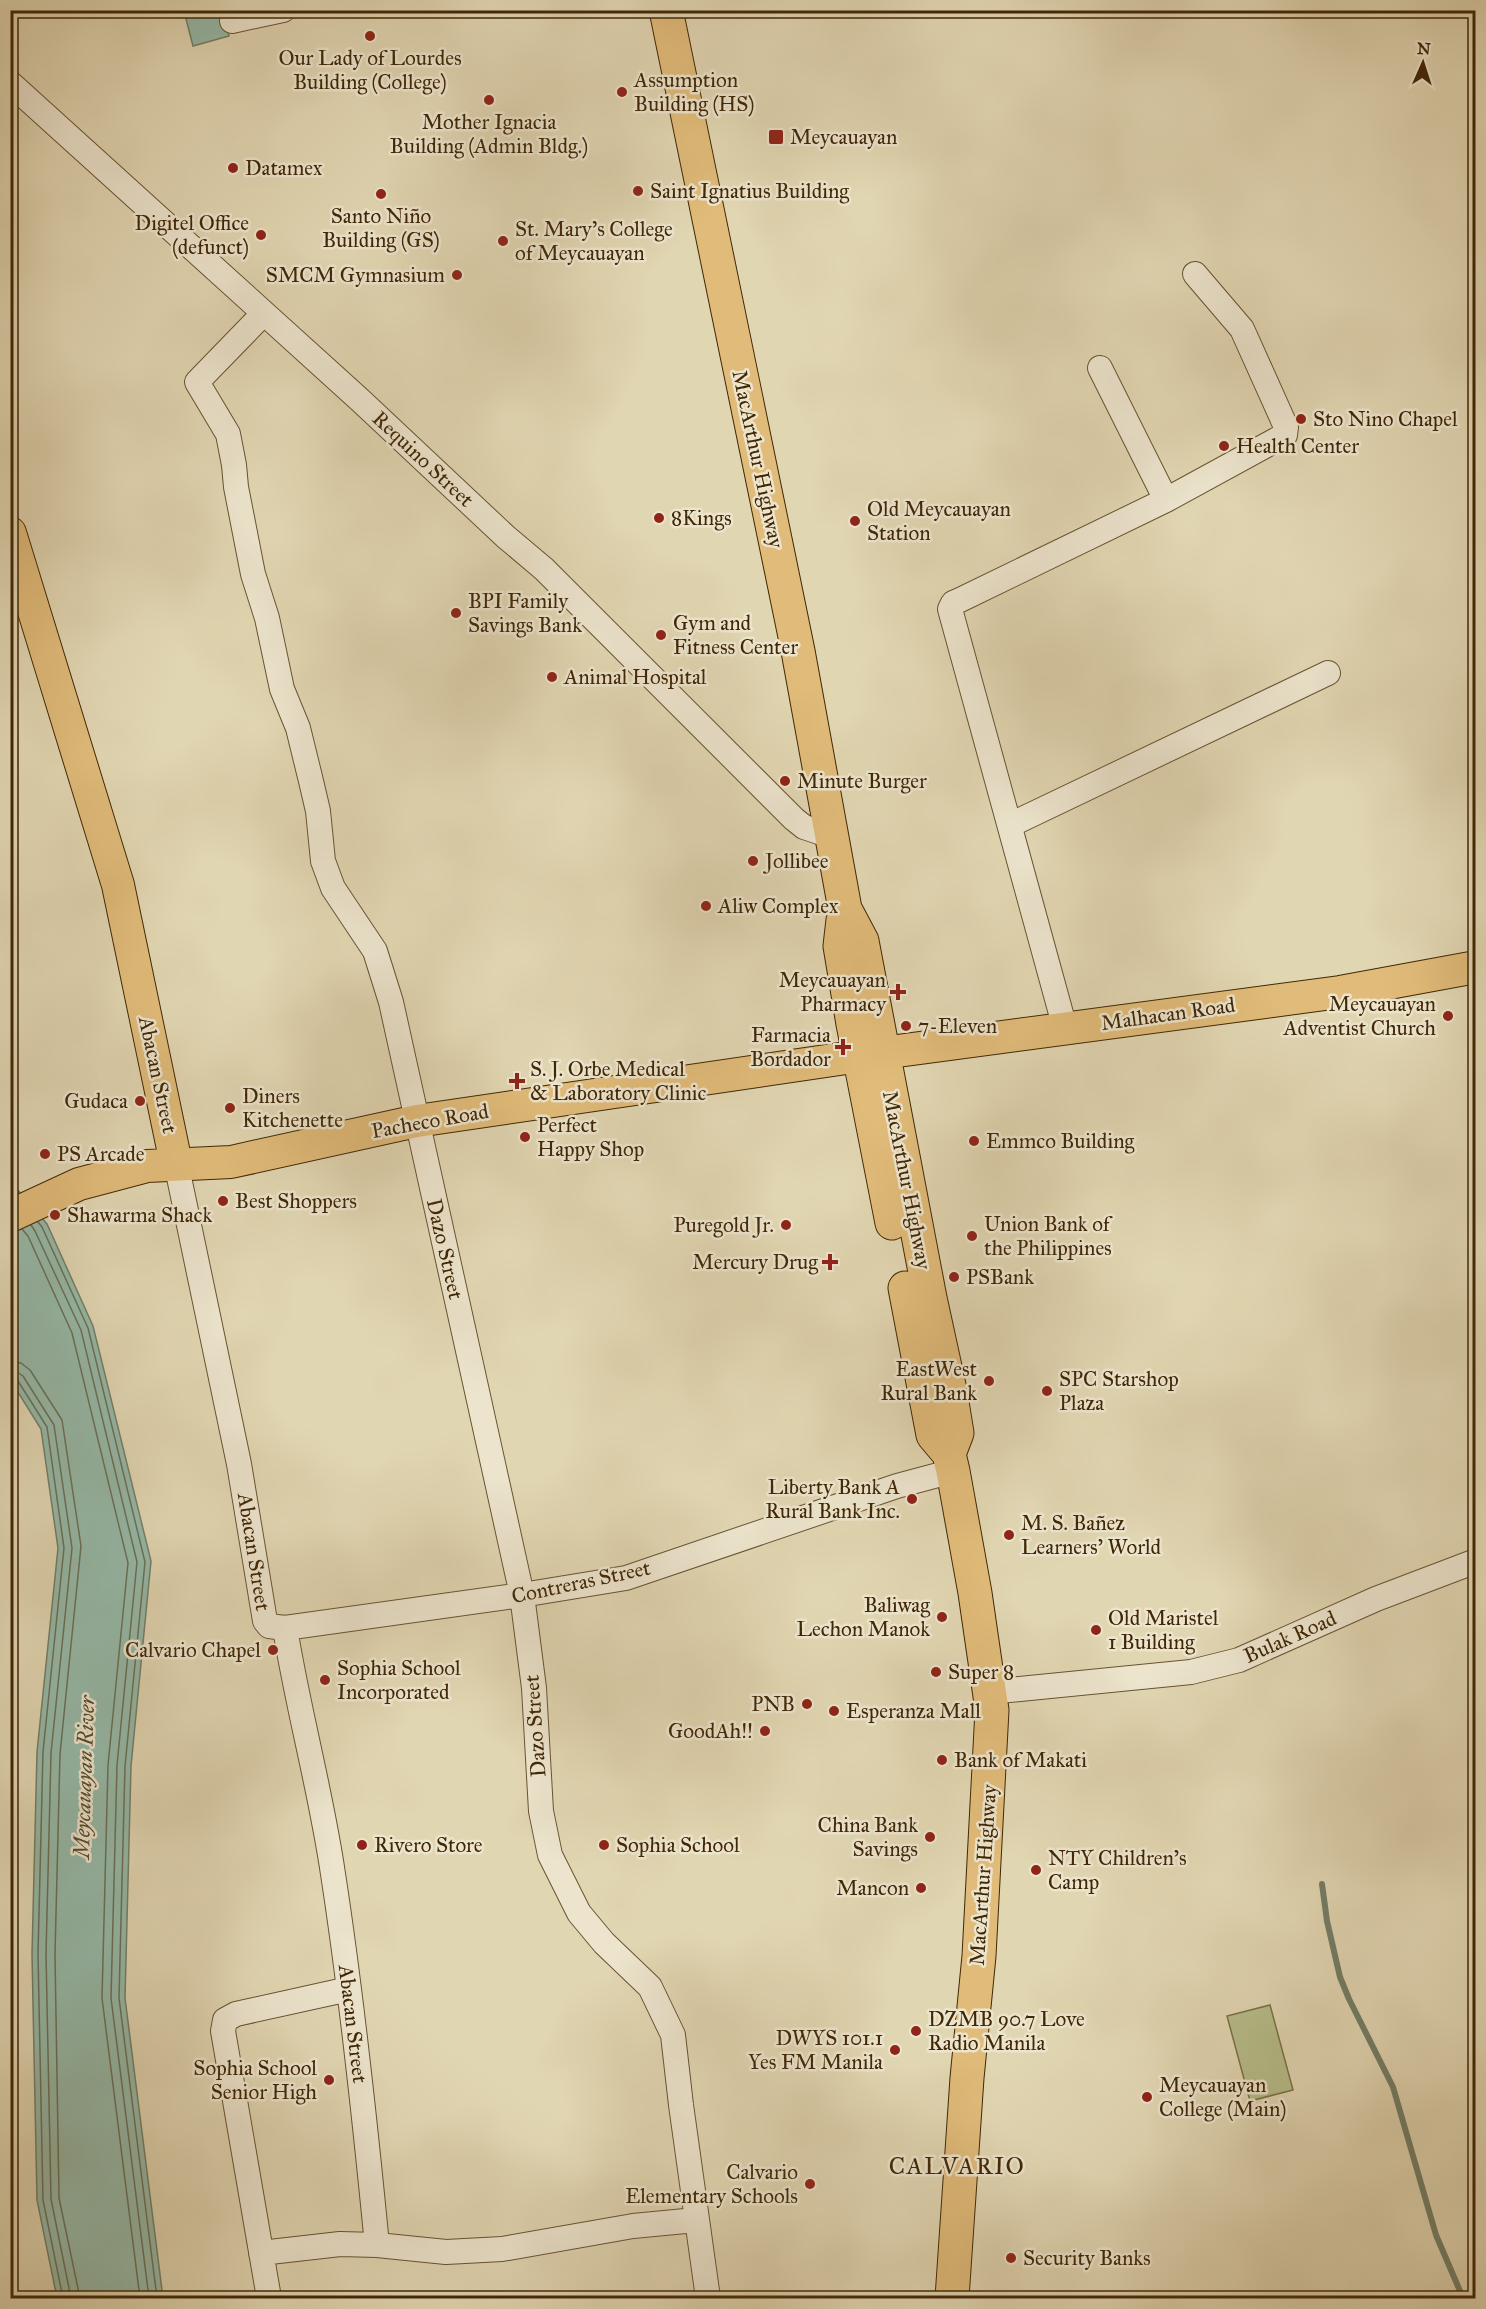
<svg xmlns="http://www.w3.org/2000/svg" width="1486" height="2309" font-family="'IM FELL Great Primer',serif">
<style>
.green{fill:#b6bd8a;stroke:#7b7248;stroke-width:1.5}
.water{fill:#95b9a8;stroke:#737f67;stroke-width:1.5}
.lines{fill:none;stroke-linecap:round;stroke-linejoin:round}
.shore{stroke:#6a7057;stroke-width:1.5}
.stream{stroke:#737f67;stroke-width:6}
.minor-casing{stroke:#685331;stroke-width:26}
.major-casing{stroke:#402706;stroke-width:34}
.highway-casing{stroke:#402706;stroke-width:35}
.minor{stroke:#ece4cd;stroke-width:24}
.major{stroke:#e0bb79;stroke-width:32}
.highway{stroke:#e0bb79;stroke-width:33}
.poi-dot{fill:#8f2418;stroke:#ece4cd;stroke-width:2}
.labels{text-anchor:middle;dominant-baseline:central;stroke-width:5;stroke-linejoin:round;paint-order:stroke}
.poi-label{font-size:21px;fill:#402706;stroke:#ece4cd;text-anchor:start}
.street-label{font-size:21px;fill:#402706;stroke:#ece4cd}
.water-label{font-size:22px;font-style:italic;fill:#554c2e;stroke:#ece4cd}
.quarter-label{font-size:24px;letter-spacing:1.5px;fill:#402706;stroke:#ece4cd}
</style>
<rect width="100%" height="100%" fill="#e1d6b2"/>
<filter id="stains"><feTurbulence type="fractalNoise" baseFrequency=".00333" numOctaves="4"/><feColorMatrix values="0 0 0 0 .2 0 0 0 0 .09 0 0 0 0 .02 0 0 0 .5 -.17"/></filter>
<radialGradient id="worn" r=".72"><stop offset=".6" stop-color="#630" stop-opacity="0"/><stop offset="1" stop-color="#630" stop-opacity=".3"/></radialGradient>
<path class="green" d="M1270,2005l23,85 -43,11 -23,-85z"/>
<path class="water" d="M203,11h20l6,25 -36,10 -8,-31z
M10,1181l37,43 46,102 58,235 -20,205 -6,232 38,300h-106l-20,-98 -5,-246 5,-202 21,-204 -17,-119 -30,-48z"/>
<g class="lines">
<path class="shore" d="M38,1222l4,5 46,101 57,234 -20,204 -6,232 38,300
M31,1225l4,6 46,99 56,232 -20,203 -6,233 38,300
M22,1229l6,7 44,97 56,230 -20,202 -6,233 38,300
M10,1362l11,1 9,7 32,50 19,126 -21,208 -5,200 4,244 21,100
M10,1371l7,1 6,4 31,49 18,123 -21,205 -5,201 5,245 20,99
M10,1378l8,3 29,46 17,121 -21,204 -5,202 5,246 20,98"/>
<path class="stream" d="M1322,1884l5,37 13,56 9,22 44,88 43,148 27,63"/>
<defs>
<path id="minor" d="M232,21l51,-11
M10,83l350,317 146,137 38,32 250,250 10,8 27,9
M263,314l-66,68 31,52 6,31 2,22 17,87 14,44 15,71 16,39 13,53 7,30 5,50 10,27 42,63 16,51 131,593 12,93 7,123 9,44 29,58 25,30 46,44 23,48 8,70 27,193
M1100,368l66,132
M1010,825l318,-152
M1065,1028l-115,-419 3,-6 7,-3 206,-100 119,-65 1,-8 -44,-98 -47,-55
M176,1163l63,301 26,157 4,5 16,2 237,-33 104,-17 271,-92 56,-15
M285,1628c13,82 36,163 48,246 19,123 32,247 44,371
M989,1692l202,-20 48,-12 137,-61 100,-38
M261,2253l79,-9 37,1 69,7 56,-3 131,-23 63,-6
M269,2298l-46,-267 2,-11 11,-6 113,-25"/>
<path id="major" d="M10,533l108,352 58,278
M10,1216l69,-32 68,-18 84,-4 186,-41 443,-65 480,-64 136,-25"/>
<path id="highway" d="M666,10l132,641 47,258 17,32 68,357 20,92 7,43 -8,21
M843,920l-3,26 13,78 39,199
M905,1288l28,147 16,19 4,17 22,122 17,117 -13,246 -12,122 -15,220"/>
</defs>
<use href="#minor" class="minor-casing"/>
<use href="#major" class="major-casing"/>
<use href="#highway" class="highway-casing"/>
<use href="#minor" class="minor"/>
<use href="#major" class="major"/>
<use href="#highway" class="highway"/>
</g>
<g class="poi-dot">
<circle cx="370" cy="36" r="6"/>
<circle cx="622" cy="92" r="6"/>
<circle cx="489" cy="100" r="6"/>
<rect x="768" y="129" width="16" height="16" rx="3"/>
<circle cx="233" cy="168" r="6"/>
<circle cx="638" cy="191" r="6"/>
<circle cx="381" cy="194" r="6"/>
<circle cx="261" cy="235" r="6"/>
<circle cx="503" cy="241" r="6"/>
<circle cx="457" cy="275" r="6"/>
<circle cx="1301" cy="419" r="6"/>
<circle cx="1224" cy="446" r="6"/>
<circle cx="659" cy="518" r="6"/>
<circle cx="855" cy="521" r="6"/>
<circle cx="456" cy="613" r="6"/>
<circle cx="661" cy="635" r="6"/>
<circle cx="552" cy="677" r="6"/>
<circle cx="785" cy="781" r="6"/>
<circle cx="753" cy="861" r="6"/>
<circle cx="706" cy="906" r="6"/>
<path d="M895 983h6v6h6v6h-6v6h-6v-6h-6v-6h6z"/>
<circle cx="1448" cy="1016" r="6"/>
<circle cx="906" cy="1026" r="6"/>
<path d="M840 1038h6v6h6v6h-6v6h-6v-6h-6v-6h6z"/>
<path d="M514 1072h6v6h6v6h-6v6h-6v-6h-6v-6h6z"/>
<circle cx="140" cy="1101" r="6"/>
<circle cx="230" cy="1108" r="6"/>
<circle cx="525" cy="1137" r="6"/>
<circle cx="974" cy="1141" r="6"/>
<circle cx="45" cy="1154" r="6"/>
<circle cx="223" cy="1201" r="6"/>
<circle cx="55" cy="1215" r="6"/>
<circle cx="786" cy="1225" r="6"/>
<circle cx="972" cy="1236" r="6"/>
<path d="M827 1253h6v6h6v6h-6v6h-6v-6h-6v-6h6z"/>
<circle cx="954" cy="1277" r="6"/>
<circle cx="989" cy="1381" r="6"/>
<circle cx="1047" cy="1391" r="6"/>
<circle cx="912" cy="1499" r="6"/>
<circle cx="1009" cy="1535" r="6"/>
<circle cx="942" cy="1617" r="6"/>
<circle cx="1096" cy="1630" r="6"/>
<circle cx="273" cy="1650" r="6"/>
<circle cx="936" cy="1672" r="6"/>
<circle cx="325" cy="1680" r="6"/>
<circle cx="807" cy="1704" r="6"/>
<circle cx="834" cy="1711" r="6"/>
<circle cx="765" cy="1731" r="6"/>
<circle cx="942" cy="1760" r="6"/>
<circle cx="930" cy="1837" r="6"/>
<circle cx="362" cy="1845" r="6"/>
<circle cx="604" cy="1845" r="6"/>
<circle cx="1036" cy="1870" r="6"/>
<circle cx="921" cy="1888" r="6"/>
<circle cx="916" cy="2031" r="6"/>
<circle cx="895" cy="2050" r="6"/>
<circle cx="329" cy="2080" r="6"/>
<circle cx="1147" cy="2097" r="6"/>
<circle cx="810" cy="2184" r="6"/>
<circle cx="1011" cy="2258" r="6"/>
</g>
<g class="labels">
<g class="poi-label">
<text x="370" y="58" text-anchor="middle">Our Lady of Lourdes<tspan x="370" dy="24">Building (College)</tspan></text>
<text x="634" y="80">Assumption<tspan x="634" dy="24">Building (HS)</tspan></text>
<text x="489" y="122" text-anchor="middle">Mother Ignacia<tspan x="489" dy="24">Building (Admin Bldg.)</tspan></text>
<text x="790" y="137">Meycauayan</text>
<text x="245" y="168">Datamex</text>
<text x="650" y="191">Saint Ignatius Building</text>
<text x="381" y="216" text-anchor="middle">Santo Niño<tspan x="381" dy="24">Building (GS)</tspan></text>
<text x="249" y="223" text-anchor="end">Digitel Office<tspan x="249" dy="24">(defunct)</tspan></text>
<text x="515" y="229">St. Mary's College<tspan x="515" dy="24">of Meycauayan</tspan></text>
<text x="445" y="275" text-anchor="end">SMCM Gymnasium</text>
<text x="1313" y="419">Sto Nino Chapel</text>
<text x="1236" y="446">Health Center</text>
<text x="867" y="509">Old Meycauayan<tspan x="867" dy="24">Station</tspan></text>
<text x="671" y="518">8Kings</text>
<text x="468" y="601">BPI Family<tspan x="468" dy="24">Savings Bank</tspan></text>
<text x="673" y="623">Gym and<tspan x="673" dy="24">Fitness Center</tspan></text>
<text x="564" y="677">Animal Hospital</text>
<text x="797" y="781">Minute Burger</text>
<text x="765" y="861">Jollibee</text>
<text x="718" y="906">Aliw Complex</text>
<text x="886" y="980" text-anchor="end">Meycauayan<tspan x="886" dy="24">Pharmacy</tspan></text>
<text x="1436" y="1004" text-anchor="end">Meycauayan<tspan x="1436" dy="24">Adventist Church</tspan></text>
<text x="918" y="1026">7-Eleven</text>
<text x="831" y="1035" text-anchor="end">Farmacia<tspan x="831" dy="24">Bordador</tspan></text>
<text x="530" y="1069">S. J. Orbe Medical<tspan x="530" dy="24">&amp; Laboratory Clinic</tspan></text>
<text x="242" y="1096">Diners<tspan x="242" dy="24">Kitchenette</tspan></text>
<text x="128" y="1101" text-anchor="end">Gudaca</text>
<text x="537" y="1125">Perfect<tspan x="537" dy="24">Happy Shop</tspan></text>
<text x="986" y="1141">Emmco Building</text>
<text x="57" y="1154">PS Arcade</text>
<text x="235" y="1201">Best Shoppers</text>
<text x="67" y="1215">Shawarma Shack</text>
<text x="984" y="1224">Union Bank of<tspan x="984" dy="24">the Philippines</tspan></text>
<text x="774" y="1225" text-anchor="end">Puregold Jr.</text>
<text x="818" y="1262" text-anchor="end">Mercury Drug</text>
<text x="966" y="1277">PSBank</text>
<text x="977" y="1369" text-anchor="end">EastWest<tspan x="977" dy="24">Rural Bank</tspan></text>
<text x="1059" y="1379">SPC Starshop<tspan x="1059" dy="24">Plaza</tspan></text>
<text x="900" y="1487" text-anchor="end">Liberty Bank A<tspan x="900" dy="24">Rural Bank Inc.</tspan></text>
<text x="1021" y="1523">M. S. Bañez<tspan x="1021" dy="24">Learners' World</tspan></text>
<text x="930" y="1605" text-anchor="end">Baliwag<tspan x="930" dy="24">Lechon Manok</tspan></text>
<text x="1108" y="1618">Old Maristel<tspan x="1108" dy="24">1 Building</tspan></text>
<text x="261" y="1650" text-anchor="end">Calvario Chapel</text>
<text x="337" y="1668">Sophia School<tspan x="337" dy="24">Incorporated</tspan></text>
<text x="948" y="1672">Super 8</text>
<text x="795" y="1704" text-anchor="end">PNB</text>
<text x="846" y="1711">Esperanza Mall</text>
<text x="753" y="1731" text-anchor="end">GoodAh!!</text>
<text x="954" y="1760">Bank of Makati</text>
<text x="918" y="1825" text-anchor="end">China Bank<tspan x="918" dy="24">Savings</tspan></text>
<text x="374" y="1845">Rivero Store</text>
<text x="616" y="1845">Sophia School</text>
<text x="1048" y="1858">NTY Children's<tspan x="1048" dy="24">Camp</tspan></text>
<text x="909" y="1888" text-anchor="end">Mancon</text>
<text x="928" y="2019">DZMB 90.7 Love<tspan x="928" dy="24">Radio Manila</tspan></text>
<text x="883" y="2038" text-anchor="end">DWYS 101.1<tspan x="883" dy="24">Yes FM Manila</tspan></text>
<text x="317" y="2068" text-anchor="end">Sophia School<tspan x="317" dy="24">Senior High</tspan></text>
<text x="1159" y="2085">Meycauayan<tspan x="1159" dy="24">College (Main)</tspan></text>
<text x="798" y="2172" text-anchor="end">Calvario<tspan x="798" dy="24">Elementary Schools</tspan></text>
<text x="1023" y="2258">Security Banks</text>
</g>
<g class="street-label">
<text transform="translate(423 459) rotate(43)">Requino Street</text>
<text transform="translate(758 459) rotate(78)">MacArthur Highway</text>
<text transform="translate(1168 1014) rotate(-8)">Malhacan Road</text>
<text transform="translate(158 1075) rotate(78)">Abacan Street</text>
<text transform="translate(430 1121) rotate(-10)">Pacheco Road</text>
<text transform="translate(907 1180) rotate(79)">MacArthur Highway</text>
<text transform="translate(445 1249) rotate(77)">Dazo Street</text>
<text transform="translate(254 1552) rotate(81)">Abacan Street</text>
<text transform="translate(581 1582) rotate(-12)">Contreras Street</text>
<text transform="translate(1290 1637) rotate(-24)">Bulak Road</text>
<text transform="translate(535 1726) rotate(-94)">Dazo Street</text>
<text transform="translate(983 1875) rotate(-86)">MacArthur Highway</text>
<text transform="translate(353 2024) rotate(83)">Abacan Street</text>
</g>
<g class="water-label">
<text transform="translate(84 1777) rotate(-88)">Meycauayan River</text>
</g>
<g class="quarter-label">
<text x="957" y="2166">CALVARIO</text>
</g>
</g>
<rect width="1486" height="2309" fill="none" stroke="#e1d6b2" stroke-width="36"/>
<rect x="12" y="12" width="1462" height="2285" fill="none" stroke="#402706" stroke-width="3"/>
<rect x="18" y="18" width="1450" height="2273" fill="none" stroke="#402706" stroke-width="1.5"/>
<g transform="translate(1423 63) rotate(3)" stroke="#ece4cd" stroke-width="4.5" paint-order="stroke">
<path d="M0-4.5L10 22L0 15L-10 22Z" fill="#402706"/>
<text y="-9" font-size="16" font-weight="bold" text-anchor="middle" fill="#402706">N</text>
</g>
<rect width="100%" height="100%" filter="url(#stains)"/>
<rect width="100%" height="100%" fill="url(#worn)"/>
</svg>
